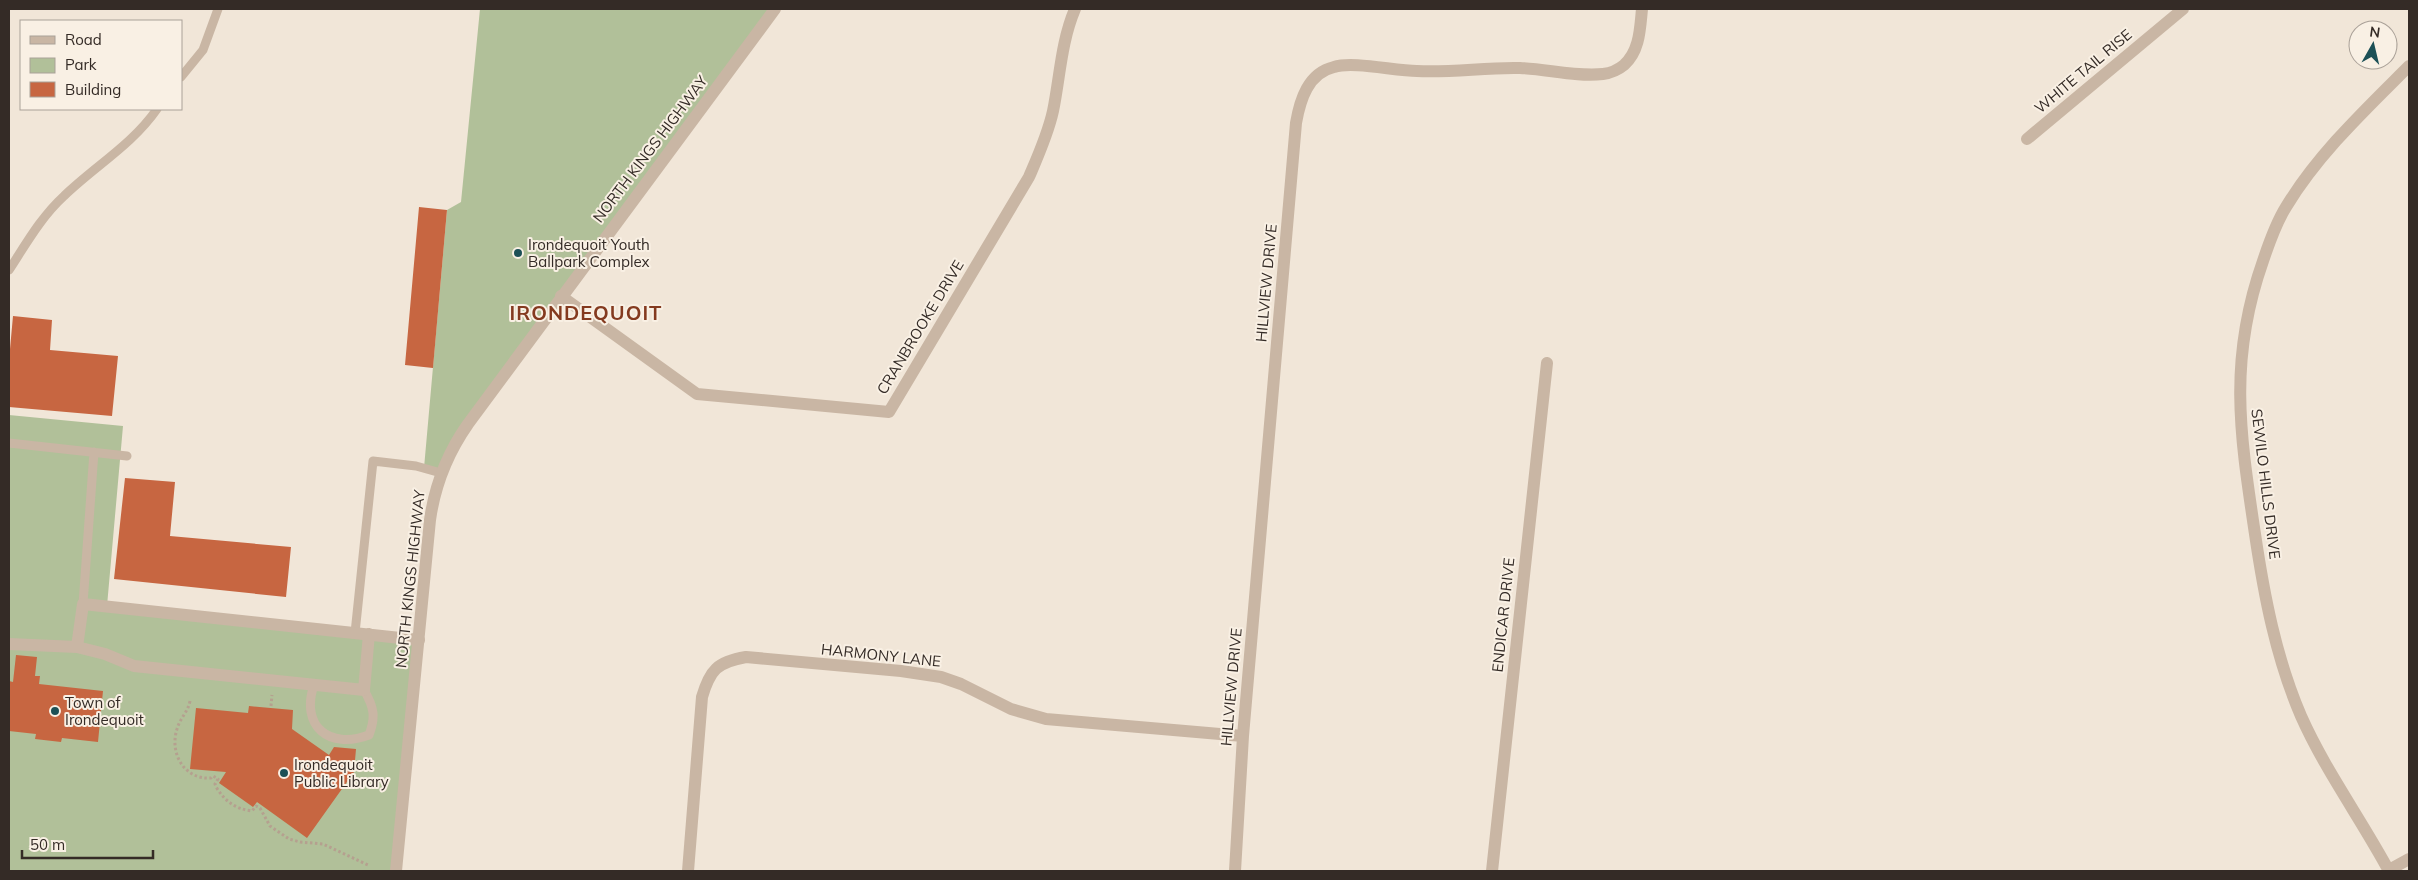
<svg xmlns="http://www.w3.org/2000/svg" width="2418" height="880" font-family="Mulish,sans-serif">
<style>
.green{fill:#b1c099}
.building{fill:#c76641}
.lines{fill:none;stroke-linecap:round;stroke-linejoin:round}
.path{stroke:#b5a08f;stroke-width:3;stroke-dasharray:2.5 2.5;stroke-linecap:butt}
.service{stroke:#c9b6a4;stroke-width:9}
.minor{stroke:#c9b6a4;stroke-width:12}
.tertiary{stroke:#c9b6a4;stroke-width:12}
.poi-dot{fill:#1c5056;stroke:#f9f0e4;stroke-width:2}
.labels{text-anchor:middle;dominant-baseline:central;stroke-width:4;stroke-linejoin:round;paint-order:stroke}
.street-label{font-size:15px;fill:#342b26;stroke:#f9f0e4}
.poi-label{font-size:15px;fill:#342b26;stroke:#f9f0e4;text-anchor:start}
.district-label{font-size:20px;font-weight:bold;letter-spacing:1px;fill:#843a1f;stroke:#f9f0e4}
</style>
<rect width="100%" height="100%" fill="#f1e6d8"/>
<path class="green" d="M480,9h294l-213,287 -120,177 -17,-5 23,-258 14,-8z
M9,415l114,11 -16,180 312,31 -23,234h-387z"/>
<path class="building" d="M419,207l28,3 -14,158 -28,-3z
M13,316l39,4 -2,30 68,6 -6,60 -103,-9v-47z
M125,478l50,4 -5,54 121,11 -5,50 -172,-18z
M16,655l21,2 -2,19h5l-1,8 64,7 -5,51 -36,-4 -1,4 -26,-3 1,-5 -27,-3v-50l4,1z
M249,706l44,4 -1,19 37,26 5,-8 22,2 -2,23 -47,66 -50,-36 -4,5 -34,-24 7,-11 -36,-3 6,-61 52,5z"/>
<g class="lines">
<path class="path" d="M190,701c-2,11 -10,17 -13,28 -8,25 8,51 34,49l2,-2 5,3 -3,5 1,3c9,14 19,22 36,24l4,-5 4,2 10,18 19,13 11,3 23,2 45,21
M271,706l1,-11"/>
<path class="service" d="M181,77l22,-27 15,-41
M9,270c17,-26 32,-53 55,-74 31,-30 68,-51 93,-87
M9,443l118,13
M83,604l11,-152
M355,633l18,-172 43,5 25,7
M314,685c-14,41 15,65 55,50 7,-18 5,-28 -5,-45"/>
<path class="minor" d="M2027,139l156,-130
M561,296l136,98 192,18 140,-235c9,-21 19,-43 24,-66 7,-34 8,-69 22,-102
M9,644l68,3 28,7 29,12 230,24 5,-56
M77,647l6,-43 336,36
M2389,870l20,-11
M688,871l14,-174c8,-27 15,-35 44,-40l155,14 40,6 20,7 50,25 35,10 197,17
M1235,871l8,-135 53,-613c4,-23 12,-50 38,-56 19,-6 61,4 83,4 34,2 69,-4 103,-3 27,1 56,9 83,6 8,-1 15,-4 21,-9 16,-14 16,-37 18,-56
M1492,871l55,-508
M2389,871c-28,-52 -64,-101 -88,-155 -25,-58 -37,-121 -46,-182 -15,-100 -27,-174 8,-273 6,-18 13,-38 23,-54 32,-53 79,-97 123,-141"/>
<path class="tertiary" d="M396,871l34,-351c5,-36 17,-66 38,-96l307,-415"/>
</g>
<g class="poi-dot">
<circle cx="518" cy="253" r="5"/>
<circle cx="55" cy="711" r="5"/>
<circle cx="284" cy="773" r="5"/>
</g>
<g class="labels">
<g class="street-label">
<text transform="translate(2083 71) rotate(-40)">WHITE TAIL RISE</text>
<text transform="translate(650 149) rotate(-53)">NORTH KINGS HIGHWAY</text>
<text transform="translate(1266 283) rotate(-85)">HILLVIEW DRIVE</text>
<text transform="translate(920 327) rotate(-59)">CRANBROOKE DRIVE</text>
<text transform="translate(2266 484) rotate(83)">SEWILO HILLS DRIVE</text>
<text transform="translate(410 579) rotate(-84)">NORTH KINGS HIGHWAY</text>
<text transform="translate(1503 615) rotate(-84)">ENDICAR DRIVE</text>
<text transform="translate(881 655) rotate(6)">HARMONY LANE</text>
<text transform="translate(1231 687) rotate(-85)">HILLVIEW DRIVE</text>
</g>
<g class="poi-label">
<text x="528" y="244">Irondequoit Youth<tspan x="528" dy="17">Ballpark Complex</tspan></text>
<text x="65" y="702">Town of<tspan x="65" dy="17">Irondequoit</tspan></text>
<text x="294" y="764">Irondequoit<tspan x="294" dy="17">Public Library</tspan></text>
</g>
<g class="district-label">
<text x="586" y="312">IRONDEQUOIT</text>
</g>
</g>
<rect width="2418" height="880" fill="none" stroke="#342b26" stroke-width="20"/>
<rect x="20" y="20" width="162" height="90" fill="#f9f0e4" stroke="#aaa198"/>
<rect x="30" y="36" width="25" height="8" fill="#c9b6a4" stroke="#aaa198"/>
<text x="65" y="45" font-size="15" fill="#342b26">Road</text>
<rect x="30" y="58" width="25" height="15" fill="#b1c099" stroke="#aaa198"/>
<text x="65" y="70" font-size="15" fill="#342b26">Park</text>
<rect x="30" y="82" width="25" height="15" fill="#c76641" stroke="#aaa198"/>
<text x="65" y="95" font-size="15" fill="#342b26">Building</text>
<g transform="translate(2373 45) rotate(8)"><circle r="24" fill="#f9f0e4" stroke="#aaa198"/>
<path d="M0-4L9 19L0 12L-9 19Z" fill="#1c5056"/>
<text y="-8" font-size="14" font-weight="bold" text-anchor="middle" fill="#342b26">N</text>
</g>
<path d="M22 850v8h131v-8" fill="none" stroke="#342b26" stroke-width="2.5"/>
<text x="30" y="850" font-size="15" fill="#342b26" stroke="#f9f0e4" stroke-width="4" paint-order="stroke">50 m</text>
</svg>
